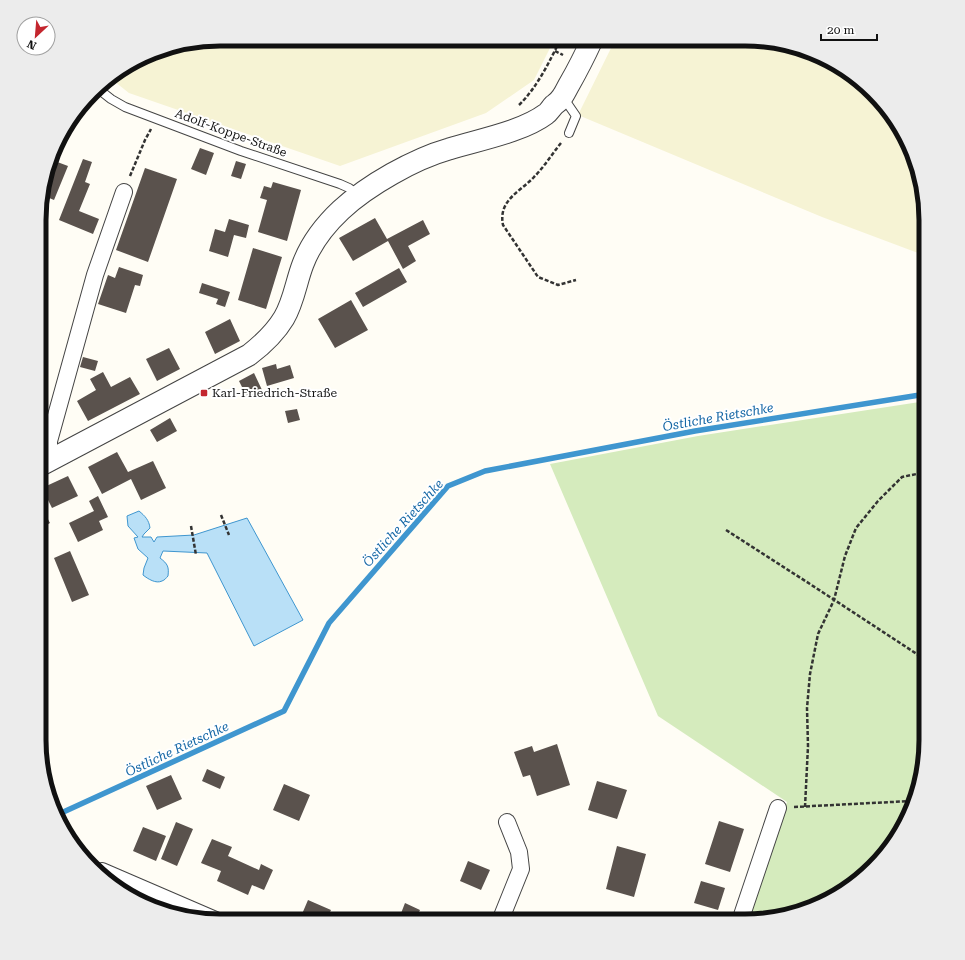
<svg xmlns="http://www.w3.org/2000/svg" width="965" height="960" font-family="'Roboto Serif',serif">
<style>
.farmland{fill:#f6f3d4}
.green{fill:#d5ebbd}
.water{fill:#b9e0f7;stroke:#3f96cf}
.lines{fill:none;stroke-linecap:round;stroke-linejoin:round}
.stream{stroke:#3f96cf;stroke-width:5.5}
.building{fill:#5a524d}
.service-casing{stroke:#444;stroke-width:10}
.minor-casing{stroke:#444;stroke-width:18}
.tertiary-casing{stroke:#444;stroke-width:23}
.path{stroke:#333;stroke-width:2.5;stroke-dasharray:4 2;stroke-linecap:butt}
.service{stroke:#fff;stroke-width:8}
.minor{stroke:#fff;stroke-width:16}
.tertiary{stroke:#fff;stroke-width:21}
.poi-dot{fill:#c4262e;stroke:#fff;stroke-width:1.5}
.labels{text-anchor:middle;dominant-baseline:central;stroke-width:4;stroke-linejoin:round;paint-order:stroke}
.street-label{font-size:12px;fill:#111;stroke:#fff}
.poi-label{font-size:12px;fill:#111;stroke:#fff;text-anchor:start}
.water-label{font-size:13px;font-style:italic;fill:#1768a6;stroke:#fff}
.rim{fill:none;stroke:#111;stroke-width:5}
</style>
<rect width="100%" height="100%" fill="#fffdf5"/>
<path class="farmland" d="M220,39l334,1 -20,40 -48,33 -146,53 -211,-73 -19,-15 51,-29z
M615,40l154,1 67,22 53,47 27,51 10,47v48l-104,-39 -244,-102z"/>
<path class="green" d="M926,401v351l-24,78 -47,54 -51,27 -47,10h-9l39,-119 -129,-86 -108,-252 148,-28z
M122,888l50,20 6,5 -38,-11z"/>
<path class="water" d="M139,511c6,5 10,9 11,17l-6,6 -2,3h9l3,5 3,-5 37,-2 53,-17 56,102 -49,26 -47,-93 -44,-2 -3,7c8,6 9,9 8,18 -2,2 -3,4 -6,5 -6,3 -14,-2 -19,-6l1,-7 4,-10 -10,-9 -4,-11 4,-1 -10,-11 -1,-10z"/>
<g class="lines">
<path class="stream" d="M58,816l1,-2 225,-103 45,-88 119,-137 37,-15 210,-40 231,-37"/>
</g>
<path class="building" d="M200,148l14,5 -8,22 -15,-6z
M83,159l9,3 -7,20 5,2 -11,27 20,8 -6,15 -34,-14z
M52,160l16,6 -14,34 -12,-5v-10z
M236,161l10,3 -5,15 -10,-3z
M145,168l32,11 -29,83 -32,-12z
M273,182l28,8 -14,51 -29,-9 9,-32 -7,-2 4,-12 7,2z
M375,218l12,21 36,-19 7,14 -22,12 8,15 -13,8 -15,-28 -35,20 -14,-23z
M229,219l20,6 -3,13 -12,-3 -6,22 -19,-6 6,-22 10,3z
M253,248l29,9 -16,52 -28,-9z
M119,267l24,8 -3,11 -5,-1 -9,28 -28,-9 10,-29 7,3z
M399,268l8,14 -44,25 -8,-14z
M202,283l28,9 -5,15 -9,-3 2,-5 -19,-6z
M351,300l17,30 -33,18 -17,-29z
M230,319l10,22 -25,13 -10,-22z
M169,348l11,21 -23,12 -11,-22z
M83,357l15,4 -3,10 -15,-4z
M276,364l1,5 13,-4 4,13 -27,8 -5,-18z
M103,372l8,15 19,-10 10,17 -52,27 -11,-20 19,-11 -6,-11z
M254,373l8,17 -15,7 -8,-16z
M297,409l3,11 -12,3 -3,-12z
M170,418l7,13 -20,11 -7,-12z
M117,452l11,20 25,-11 13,27 -25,12 -10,-21 -29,15 -14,-27z
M68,476l10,20 -26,12 -10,-20z
M98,496l10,21 -9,4 4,9 -25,12 -9,-19 25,-12 -5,-10z
M41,506l9,17 -9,5z
M70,551l19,44 -17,7 -18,-44z
M557,744l13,41 -33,11 -7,-21 -7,2 -9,-25 18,-6 2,6z
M207,769l18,8 -5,12 -18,-8z
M171,775l11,24 -25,11 -11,-24z
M597,781l30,9 -10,29 -29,-9z
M284,784l26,11 -11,26 -26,-11z
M719,821l25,8 -14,43 -25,-8z
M176,822l17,7 -16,37 -16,-7z
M143,827l23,9 -10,25 -23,-10z
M212,839l20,8 -4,9 31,14 2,-6 12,6 -9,20 -12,-5 -4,10 -31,-14 4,-10 -20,-8z
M617,846l29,8 -12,43 -28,-8z
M468,861l22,9 -9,20 -21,-9z
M701,881l24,7 -7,22 -24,-7z
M308,900l23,10 -5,11h-27z
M405,903l15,7 -5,11h-17z
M357,915l13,6h-15z"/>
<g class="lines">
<defs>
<path id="service" d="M97,88l14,11 14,8 116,44 99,33 9,4 9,7
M563,97l13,19 -7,17"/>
<path id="minor" d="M52,459l-3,-8v-10l46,-166 29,-83
M102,871l116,50
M500,921l21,-52 -2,-17 -12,-30
M740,921l38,-113"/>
<path id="tertiary" d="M41,465l208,-110c13,-10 26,-22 35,-37 10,-17 12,-36 19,-54 8,-21 22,-39 38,-54 27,-25 73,-51 108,-61 29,-9 73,-17 97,-35 3,-2 5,-6 8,-9 3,-2 6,-5 8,-8 3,-4 5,-9 8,-14 8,-14 15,-28 22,-43"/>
</defs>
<use href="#service" class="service-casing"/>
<use href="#minor" class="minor-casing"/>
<use href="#tertiary" class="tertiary-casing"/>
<path class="path" d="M555,51l8,4
M519,105c17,-16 31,-44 41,-65
M561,143c-9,11 -17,24 -27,34 -14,15 -36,23 -31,48l35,52 20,8 18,-5
M130,176l15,-36 6,-11
M221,515l8,20
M191,526l5,29
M726,530l84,54 116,76
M794,807l117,-6
M805,807l3,-61 -1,-38 3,-34 8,-40 16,-34 11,-44 11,-28 22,-27 24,-24 24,-5"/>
<use href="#service" class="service"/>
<use href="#minor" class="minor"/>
<use href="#tertiary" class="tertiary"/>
</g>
<rect class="poi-dot" x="200" y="389" width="8" height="8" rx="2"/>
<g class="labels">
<g class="street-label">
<text transform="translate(231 133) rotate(20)">Adolf-Koppe-Straße</text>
</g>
<g class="poi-label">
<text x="212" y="393">Karl-Friedrich-Straße</text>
</g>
<g class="water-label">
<text transform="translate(718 417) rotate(-10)">Östliche Rietschke</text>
<text transform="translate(403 523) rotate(-48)">Östliche Rietschke</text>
<text transform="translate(177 749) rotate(-25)">Östliche Rietschke</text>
</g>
</g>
<path d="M0 0H965V960H0ZM220 46H745A174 174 0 0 1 919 220V740A174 174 0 0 1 745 914H220A174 174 0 0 1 46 740V220A174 174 0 0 1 220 46Z" fill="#ececec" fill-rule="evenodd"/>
<path class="rim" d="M220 46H745A174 174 0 0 1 919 220V740A174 174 0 0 1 745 914H220A174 174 0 0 1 46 740V220A174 174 0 0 1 220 46Z"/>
<g transform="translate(36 36) rotate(206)"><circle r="19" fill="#ffffff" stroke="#a0a0a0"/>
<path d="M0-3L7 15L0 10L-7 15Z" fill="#c4262e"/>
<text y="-6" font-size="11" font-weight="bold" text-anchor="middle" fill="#111111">N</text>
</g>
<path d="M821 34v6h56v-6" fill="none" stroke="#111111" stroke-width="2"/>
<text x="827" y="34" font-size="12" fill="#111111" stroke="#ffffff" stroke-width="3" paint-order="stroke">20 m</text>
</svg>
